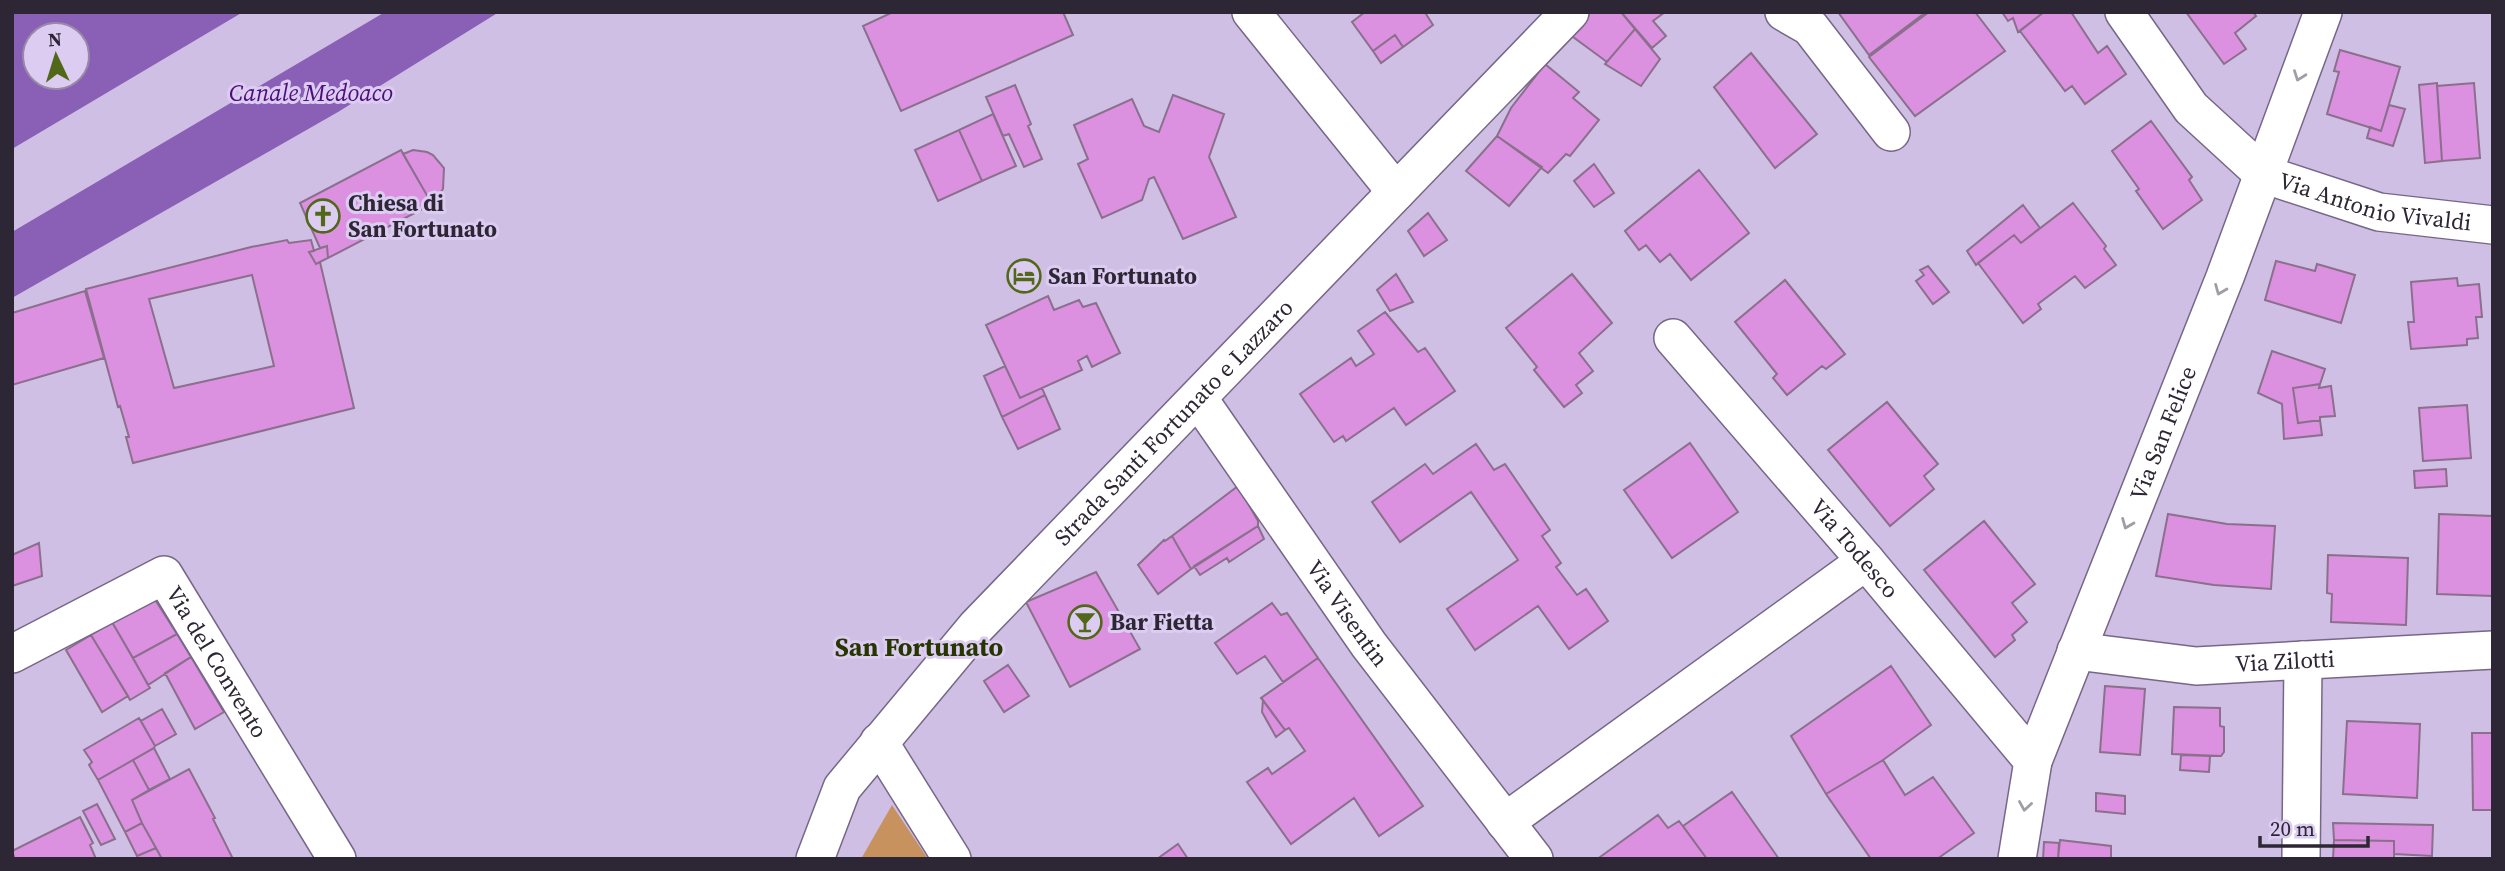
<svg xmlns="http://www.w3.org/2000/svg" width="2505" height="871" font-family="'Source Serif 4',serif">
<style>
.green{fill:#c7925e}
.water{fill:#8a60b7;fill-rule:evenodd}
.building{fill:#db91e0;stroke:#8b6f8c;stroke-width:2;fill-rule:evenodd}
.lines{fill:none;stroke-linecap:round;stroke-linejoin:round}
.street-casing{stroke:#766788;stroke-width:40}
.street{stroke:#fff;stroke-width:37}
.oneway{stroke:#a09ea4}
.labels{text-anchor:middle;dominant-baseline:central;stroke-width:6;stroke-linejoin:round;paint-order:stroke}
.street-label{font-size:23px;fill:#2d2735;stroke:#dcccf1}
.poi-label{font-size:23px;font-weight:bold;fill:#2d2735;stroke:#dcccf1;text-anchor:start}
.water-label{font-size:24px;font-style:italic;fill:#4e0d7c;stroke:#dcccf1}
.quarter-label{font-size:26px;font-weight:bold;fill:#273600;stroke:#dcccf1}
</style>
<rect width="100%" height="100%" fill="#cfbfe4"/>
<path class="green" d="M892,805l36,54h-67z"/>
<path class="water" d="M12,12h231l-231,137zM35,35h42v42h-42z
M385,12h114l-161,100 -326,186v-66z"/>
<path class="building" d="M893,12h170l10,23 -172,76 -38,-85z
M1365,12h62l-1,2 7,11 -30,22 -8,-12 -22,16 -21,-29z
M1581,12h40l14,17 -28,33 -42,-31z
M1621,12h44l-12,9 13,15 -14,12z
M1838,12h88l-57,43z
M1929,12h46l30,39 -90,65 -46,-59z
M2002,12h42l-26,20 -5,-14 -5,3z
M2044,12h27l27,41 9,-7 19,28 -41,30 -13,-18 -7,5 -45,-60z
M2186,12h67l3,4 -21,17 11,16 -22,15z
M1635,29l25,30 -19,27 -36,-22z
M1395,35l8,12 -22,16 -8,-12z
M2340,50l60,17 -19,64 -54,-17 12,-42 -5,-1z
M1751,53l66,81 -42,34 -61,-81z
M1545,64l34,28 -6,6 26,22 -29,36 -4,-2 -18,19 -51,-37 14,-28z
M2437,83l5,78 -17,2 -6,-78z
M2474,83l6,75 -38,3 -5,-75z
M1015,85l16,39 -3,2 14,33 -18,8 -15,-33 -6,2 -17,-39z
M1173,95l51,19 -15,43 27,60 -53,22 -29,-62 -5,2 -7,21 -40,18 -24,-54 10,-5 -14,-34 58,-26 12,27 15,6z
M2389,105l16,4 -12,37 -26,-8 3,-11 11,4z
M993,114l23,52 -34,15 -23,-51z
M2151,121l41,56 -3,3 13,20 -39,29 -27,-38 3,-2 -27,-38z
M959,130l23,51 -44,20 -23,-51z
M1497,136l45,31 -33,39 -43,-35z
M401,150l31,54 -104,54 -1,-12 -7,2 -20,-45z
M413,150l14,2 6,3 11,13 -1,21 -11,15 -29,-50z
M1594,164l20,29 -20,14 -20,-26z
M1699,170l50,63 -58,47 -21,-26 -10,8 -14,-17 -7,5 -14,-19z
M2073,203l33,43 -2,3 12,16 -31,23 -10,-12 -37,28 3,5 -18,14 -45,-60 36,-28 7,8z
M2023,205l17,23 -19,15 -7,-8 -38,30 -9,-14z
M1428,213l19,27 -23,16 -16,-25z
M287,240l2,3 22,-3 3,11 -5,1 7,12 4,-2 34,146 -221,55 -7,-26h3l-9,-31 -2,1 -32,-118 165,-42zM252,275l22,91 -100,22 -25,-89z
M327,246l1,12 -12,6 -7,-12z
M2276,261l39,10 2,-7 38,11 -14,48 -76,-23z
M1928,266l21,26 -16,12 -17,-23 8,-6 -4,-5z
M1396,274l17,28 -23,9 -13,-21z
M1572,274l40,49 -33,30 14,18 -17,14 6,8 -18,14 -30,-37 3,-3 -31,-39z
M2457,278l1,8 21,-2 3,33h-6l2,21 -11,1v6l-56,4 -3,-27h6l-3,-40z
M1785,280l60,74 -19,15 -4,-3 -35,29 -14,-17 4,-4 -42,-52z
M85,291l19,67 -92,27v-72z
M1048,296l6,14 25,-10 4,7 13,-4 24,50 -28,14 -5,-11 -9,5 4,9 -62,28 -34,-73z
M1385,312l33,40 7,-4 30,43 -49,34 -12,-17 -48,33 -3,-5 -9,6 -34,-48 51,-36 5,8 18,-12 -16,-23z
M2272,351l53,18 -5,15 -27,4 5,35 22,-3 2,15 -38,4 -2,-35 -24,-11z
M1005,366l15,32 22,-10 3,7 -43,22 -18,-41z
M2320,384l-1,4 12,-2 4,30 -15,1v3l-22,3 -5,-35z
M1045,395l15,34 -42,20 -16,-32z
M1887,402l51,62 -14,12 10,13 -44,37 -62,-76z
M2467,405l4,53 -48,3 -4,-53z
M1690,443l48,69 -66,46 -48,-68z
M1476,444l18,26 11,-6 45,66 -8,6 19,27 -5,4 21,28 9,-6 22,32 -39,28 -31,-43 -63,44 -28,-41 71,-49 -47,-68 -71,50 -28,-40 53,-38 8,10z
M2446,469l1,17 -32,2 -1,-17z
M1238,486l20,35v5l-67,43 -19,-33z
M2168,514l59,10 48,2 -4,63 -57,-4 -58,-9z
M2439,514l54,2v80l-56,-2z
M1984,521l51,63 -23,19 15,19 -15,13 3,5 -20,17 -71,-87z
M1258,526l6,13 -35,23 -2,-4 -27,17 -6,-9z
M1172,536l19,33 -33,25 -20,-29 26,-25 1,1z
M39,543l3,33 -30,10v-31z
M2328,555l80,3 -2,67 -75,-3 1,-28 -5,-1z
M1096,572l44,77 -70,38 -44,-85z
M154,598l23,36 -44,24 -21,-36z
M1272,603l9,12 6,-2 31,45 -35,24 -18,-26 -28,18 -22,-31z
M112,622l38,66 -20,12 -39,-65z
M177,634l14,23 -43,28 -15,-27z
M91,635l37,61 -26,16 -36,-62z
M191,657l33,55 -29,17 -30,-56z
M1318,658l105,148 -44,30 -25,-38 -63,46 -44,-62 21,-14 4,6 33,-23 -16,-23 -4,2 -24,-32z
M1008,665l21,31 -25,16 -20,-31z
M1891,666l40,59 -48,35 -57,34 -35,-58z
M2105,686l40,3 -5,66 -40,-3z
M1263,700l22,30 -9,7 -14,-25z
M2174,707l46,1v18l4,1v25l-3,4 -49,-2z
M162,709l14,25 -21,12 -14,-25z
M139,718l16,28 -1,2 -56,32 -9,-15 3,-3 -8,-12z
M2347,721l73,3 -3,74 -74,-4z
M2472,733h21v77h-20z
M154,748l16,31 -21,11 -16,-30z
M2181,755l29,1 -1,16 -29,-2z
M133,760l16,30 -17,10 10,23 -17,9 -27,-52z
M1883,760l22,35 28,-18 41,56 -37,26h-66l-45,-65z
M189,769l26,49 -2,1 20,40h-71l-20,-36 -10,-23z
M1732,792l47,67h-72l-24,-33z
M2096,793l29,3v18l-29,-3z
M97,804l18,35 -14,6 -18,-34z
M1658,815l10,13 11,-7 28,38h-105l-2,-2z
M80,817l13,26 -3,2 6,14h-81l-3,-8z
M142,823l14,25 -19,8 -12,-24z
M2333,823l100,2 -1,31 -38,-2v-13l-60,-1z
M2060,840l51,6v13h-53z
M2334,840l60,1v18h-61z
M2044,842l15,1 -1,16h-15z
M1178,844l10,15h-31z
M156,848l6,11h-23l-2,-3z"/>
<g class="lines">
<defs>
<g id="street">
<path d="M1251,12l145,180"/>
<path d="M1784,12l26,15 81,105"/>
<path id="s1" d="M2124,12l67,96 72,66 116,38 114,13"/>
<path id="s2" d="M1673,338l193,223 167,200"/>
<path id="s3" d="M1198,398l171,247 165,214"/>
<path id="s4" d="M2076,651l120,15 297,-16"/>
<path id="s5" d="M12,654l152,-79 173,284"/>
<path d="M879,742l73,117"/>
<path d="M1505,822l361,-261"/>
<path id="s6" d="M815,859l27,-71 134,-161 594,-615"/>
<path id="s7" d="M2017,859l16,-98 192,-484 98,-265"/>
<path d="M2301,859l2,-199"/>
</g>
</defs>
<use href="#street" class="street-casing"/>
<use href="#street" class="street"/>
</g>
<defs><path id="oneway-chevron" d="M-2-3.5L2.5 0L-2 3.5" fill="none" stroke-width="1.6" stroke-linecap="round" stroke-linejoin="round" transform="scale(1.75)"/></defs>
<g class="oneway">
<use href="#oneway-chevron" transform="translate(2299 76) rotate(110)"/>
<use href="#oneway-chevron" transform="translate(2220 290) rotate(112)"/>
<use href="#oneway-chevron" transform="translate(2127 524) rotate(112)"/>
<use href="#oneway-chevron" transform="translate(2025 806) rotate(99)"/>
</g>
<defs>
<symbol id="church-ring" viewBox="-11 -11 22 22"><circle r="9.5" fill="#dcccf1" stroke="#516818" stroke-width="1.5"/><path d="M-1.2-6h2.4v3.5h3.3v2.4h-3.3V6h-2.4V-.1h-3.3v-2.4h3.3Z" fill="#516818"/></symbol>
<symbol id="hotel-ring" viewBox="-11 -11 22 22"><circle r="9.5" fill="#dcccf1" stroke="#516818" stroke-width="1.5"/><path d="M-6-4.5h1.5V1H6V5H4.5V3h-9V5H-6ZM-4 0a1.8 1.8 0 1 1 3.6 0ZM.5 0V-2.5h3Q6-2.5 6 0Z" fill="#516818"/></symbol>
<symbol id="bar-ring" viewBox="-11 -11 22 22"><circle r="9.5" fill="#dcccf1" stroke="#516818" stroke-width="1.5"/><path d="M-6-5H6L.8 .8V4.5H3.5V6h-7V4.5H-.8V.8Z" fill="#516818"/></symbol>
</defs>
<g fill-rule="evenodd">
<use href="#church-ring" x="304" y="197" width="38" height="38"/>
<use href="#hotel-ring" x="1005" y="257" width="38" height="38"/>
<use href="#bar-ring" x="1066" y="603" width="38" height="38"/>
</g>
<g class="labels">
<g class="street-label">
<text stroke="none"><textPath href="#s1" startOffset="331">Via Antonio Vivaldi</textPath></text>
<text stroke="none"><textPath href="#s6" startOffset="570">Strada Santi Fortunato e Lazzaro</textPath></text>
<text stroke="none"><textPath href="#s7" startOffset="452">Via San Felice</textPath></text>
<text stroke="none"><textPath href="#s2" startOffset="278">Via Todesco</textPath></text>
<text stroke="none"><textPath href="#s3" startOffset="262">Via Visentin</textPath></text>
<text stroke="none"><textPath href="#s4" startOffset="210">Via Zilotti</textPath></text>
<text stroke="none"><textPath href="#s5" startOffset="273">Via del Convento</textPath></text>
</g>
<g class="poi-label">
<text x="348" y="203">Chiesa di<tspan x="348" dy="26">San Fortunato</tspan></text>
<text x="1048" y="276">San Fortunato</text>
<text x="1110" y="622">Bar Fietta</text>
</g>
<g class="water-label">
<text x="311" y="92">Canale Medoaco</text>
</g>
<g class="quarter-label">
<text x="919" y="647">San Fortunato</text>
</g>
</g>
<rect width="2505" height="871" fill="none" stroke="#2d2735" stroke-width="28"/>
<g transform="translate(56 56) rotate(356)"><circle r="33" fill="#dcccf1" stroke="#968aa6" stroke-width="2"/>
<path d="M0-5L12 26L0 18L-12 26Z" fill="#516818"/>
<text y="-10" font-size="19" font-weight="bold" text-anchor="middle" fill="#2d2735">N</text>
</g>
<path d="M2260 836v10h108v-10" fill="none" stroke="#2d2735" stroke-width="3.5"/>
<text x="2270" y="836" font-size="21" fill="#2d2735" stroke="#dcccf1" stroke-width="5" paint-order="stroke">20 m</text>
</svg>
